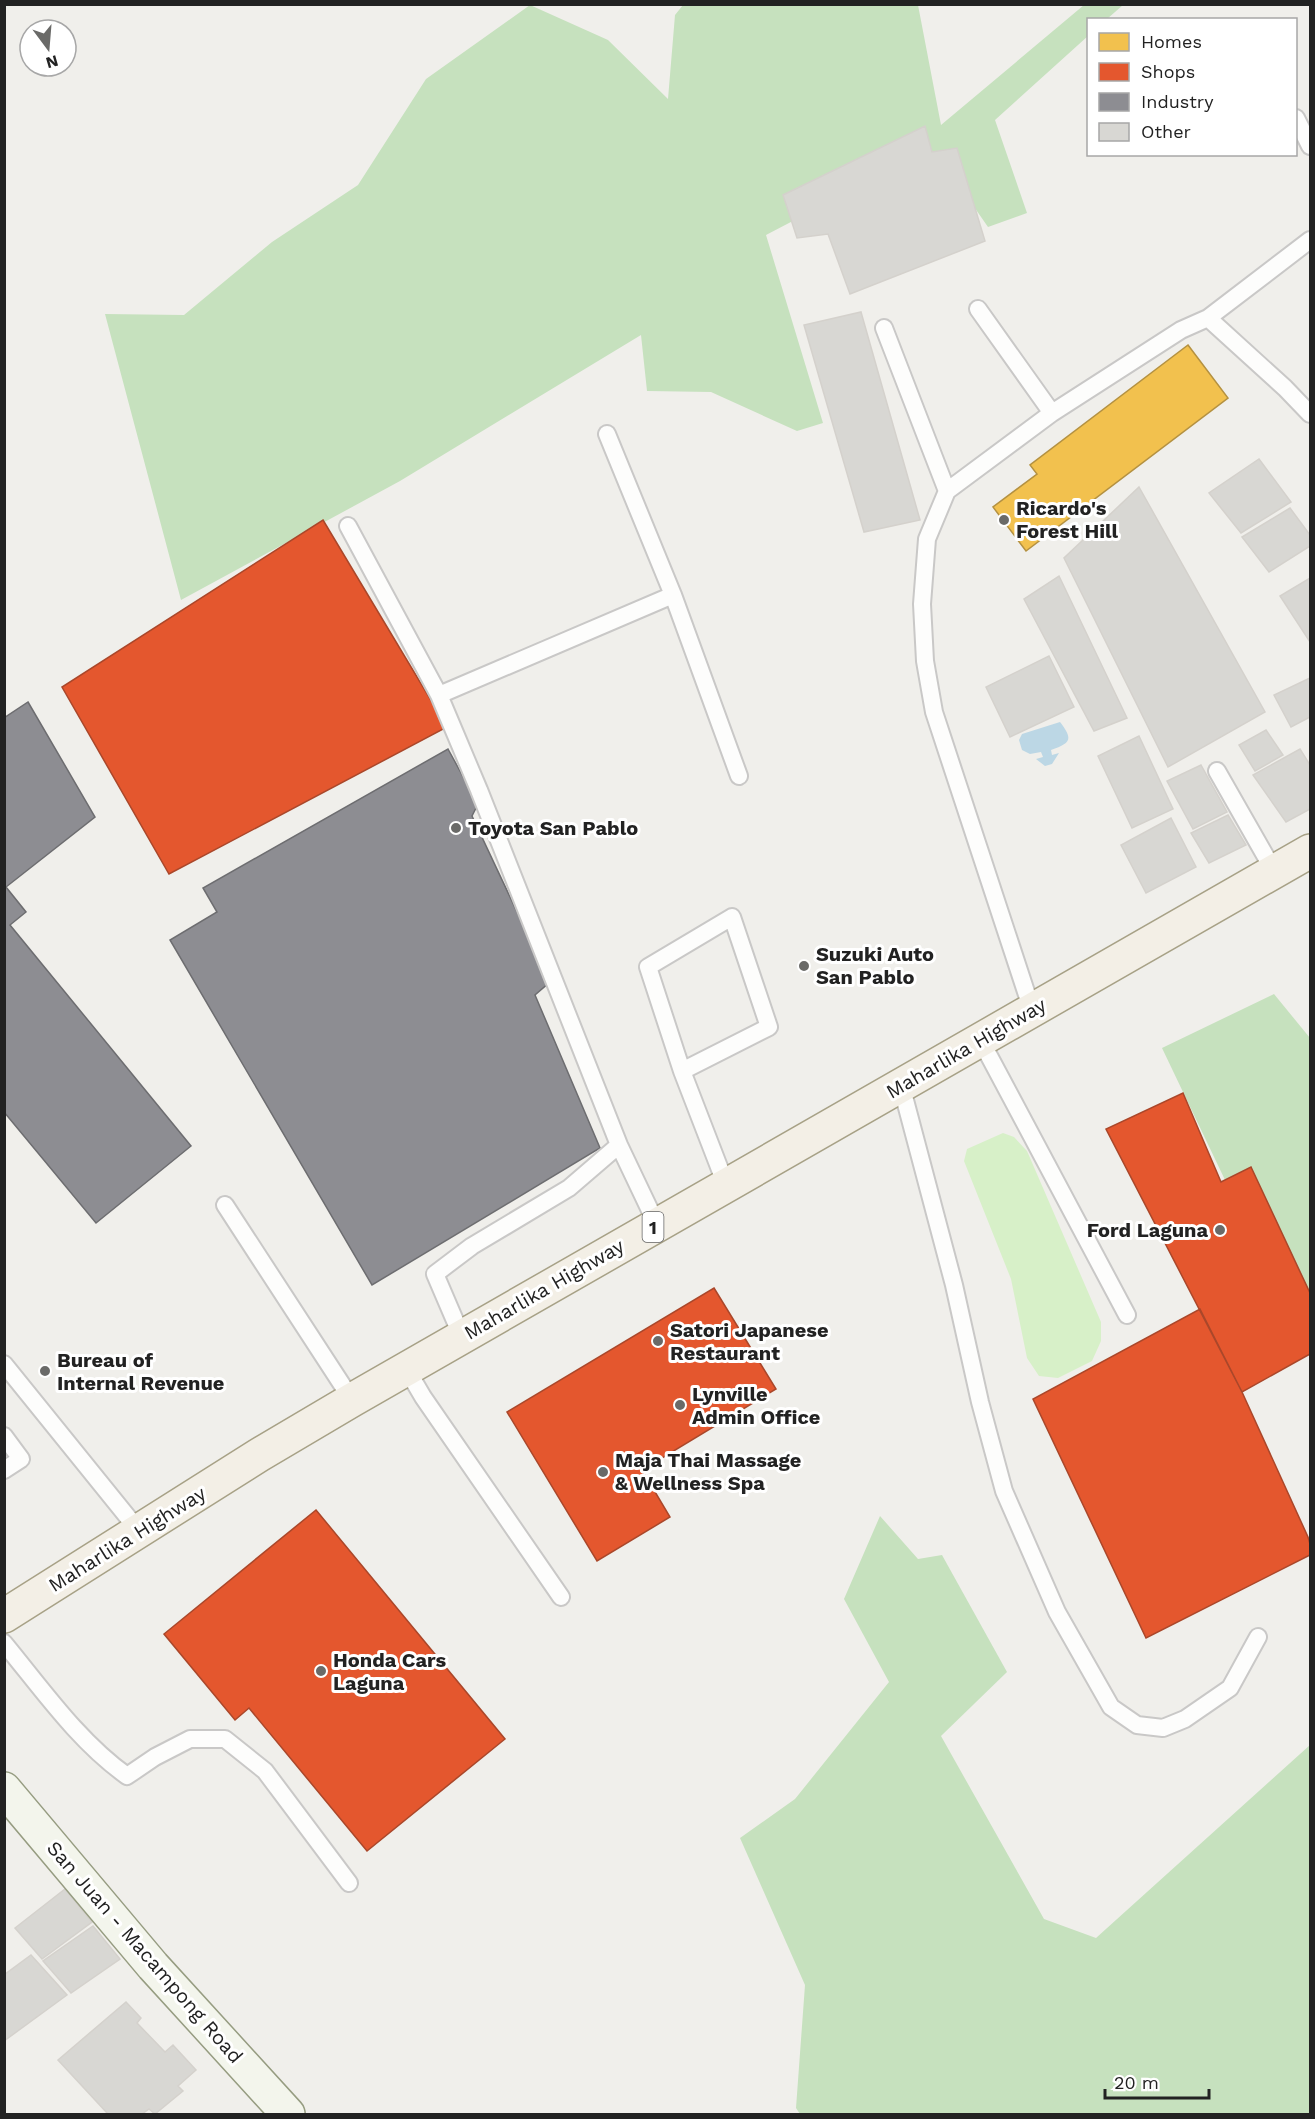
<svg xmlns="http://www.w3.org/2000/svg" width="1315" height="2119" font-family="'Work Sans',sans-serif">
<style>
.grass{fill:#d7f0c8}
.forest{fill:#c6e1be}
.water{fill:#bcd7e5}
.homes{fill:#f2c14e;stroke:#b49141;stroke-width:1.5}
.shops{fill:#e4572e;stroke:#aa472a;stroke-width:1.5}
.industry{fill:#8d8d92;stroke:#6d6d70;stroke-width:1.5}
.building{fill:#d8d7d3;stroke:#d4d1cc;stroke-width:1.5}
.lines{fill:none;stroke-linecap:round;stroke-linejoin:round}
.lane-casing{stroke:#c9c8c7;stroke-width:20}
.secondary-casing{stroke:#969c81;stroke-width:36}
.primary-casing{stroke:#a7a186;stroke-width:36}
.lane{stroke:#fdfdfc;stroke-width:16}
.secondary{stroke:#f3f5ec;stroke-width:33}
.primary{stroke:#f3efe6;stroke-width:33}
.poi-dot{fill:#6a6a68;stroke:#fff;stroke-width:2}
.labels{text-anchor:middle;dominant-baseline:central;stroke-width:6;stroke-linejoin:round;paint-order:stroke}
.shield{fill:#fff;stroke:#646464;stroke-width:1.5}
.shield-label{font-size:18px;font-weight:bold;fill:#222}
.poi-label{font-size:20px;font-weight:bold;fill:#222;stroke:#fff;text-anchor:start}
.street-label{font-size:20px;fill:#222;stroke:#fff}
</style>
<rect width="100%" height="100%" fill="#f0efeb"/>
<path class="grass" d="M1003,1133l11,4 13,14 74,171v19l-9,20 -34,17 -19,-2 -12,-18 -16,-79 -47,-118 3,-12z"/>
<path class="forest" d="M530,5l78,35 60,59 7,-84 8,-10h235l23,120 143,-120h39l-16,14 -19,1v16l-93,84 32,93 -39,14 -34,-49 -31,-25 -157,82 57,188 -26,8 -86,-39 -64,-1 -6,-56 -241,146 -219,119 -76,-286 79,1 88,-73 86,-57 68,-106z
M1274,994l36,44v320l-148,-310z
M880,1516l38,43 24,-4 65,117 -66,64 103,183 52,19 214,-193v369h-510l-4,-6 9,-123 -65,-147 55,-39 94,-117 -45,-83z"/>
<path class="water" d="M1060,722c14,18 10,21 -9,28l1,5 7,-2 -7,11 -7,2 -9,-7 7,-2 -2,-5 -11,2 -8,-4 -3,-10 3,-6z"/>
<path class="homes" d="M1188,345l40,53 -202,153 -33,-44 44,-33 -7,-9z"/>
<path class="shops" d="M323,520l124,207 -278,147 -107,-187z
M1183,1093l38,89 30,-15 59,126v61l-68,38 -136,-263z
M714,1288l62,101 -134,81 28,47 -73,44 -90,-149z
M1200,1309l42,83 66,145 2,7v11l-164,83 -113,-239z
M316,1510l189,229 -138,112 -118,-143 -14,12 -71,-86z"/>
<path class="industry" d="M28,702l67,115 -89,70 20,25 -16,13 181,221 -95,77 -92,-111v-394z
M448,749l30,55 -6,12 78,166 -15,13 65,153 -228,137 -202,-345 47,-28 -14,-24z"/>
<path class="building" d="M925,126l7,26 25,-4 28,93 -135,53 -22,-60 -31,4 -14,-43z
M861,312l59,208 -56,12 -60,-207z
M1259,459l32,43 -50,31 -32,-40z
M1139,487l126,225 -97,55 -104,-209z
M1290,508l20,27v11l-41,26 -27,-35z
M1059,576l68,142 -33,13 -70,-132z
M1310,578v64l-30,-46z
M1049,656l25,51 -64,30 -24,-50z
M1310,678v39l-19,10 -17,-32z
M1266,730l17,25 -28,16 -16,-26z
M1139,736l34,73 -41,19 -34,-72z
M1300,749l10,16v44l-24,13 -33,-47z
M1201,765l26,47 -34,17 -26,-48z
M1228,815l18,30 -37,18 -18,-30z
M1171,818l25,49 -50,26 -25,-48z
M65,1889l27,33 -50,37 -27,-31z
M93,1926l27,33 -49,34 -28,-32z
M31,1955l36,40 -63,46v-66z
M126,2002l15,16 -4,5 28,29 8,-7 23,25 -18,16 5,5 -28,23 -6,-5 -7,5h-34l-50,-54z"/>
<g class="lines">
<defs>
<path id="lane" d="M1296,118l14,28
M978,309l74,104
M1208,318l102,-78
M884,328l63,163 -20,48 -5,65 3,57 9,51 98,298
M607,434l66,161 66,181
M947,491l105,-78 129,-83 27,-12 77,70 25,26
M348,526l91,169 40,95 140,355 38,80
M439,695l234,-100
M1217,771l57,100
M980,1039l147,276
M682,1071l87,-44 -37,-110 -84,50 34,104 44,114
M901,1085l53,200 26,117 24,89 53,121 54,95 26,18 26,3 22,-9 45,-31 28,-51
M225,1205l127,195
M462,1337l-27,-63 37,-28 97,-58 50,-43
M4,1364l135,167
M406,1368l17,29 138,200
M4,1436l17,23 -17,11
M4,1643c38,46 74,98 123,133l28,-19 35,-18h35l40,32 84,112"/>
<path id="secondary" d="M4,1789l149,177 135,148"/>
<path id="primary" d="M4,1616l255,-161 93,-55 958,-549"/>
</defs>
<use href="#lane" class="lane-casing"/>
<use href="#secondary" class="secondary-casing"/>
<use href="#primary" class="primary-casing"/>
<use href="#lane" class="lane"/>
<use href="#secondary" class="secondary"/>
<use href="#primary" class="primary"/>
</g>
<g class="poi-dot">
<circle cx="1004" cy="520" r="6"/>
<circle cx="456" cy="828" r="6"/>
<circle cx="804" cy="966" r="6"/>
<circle cx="1220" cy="1230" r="6"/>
<circle cx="658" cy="1341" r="6"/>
<circle cx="45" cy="1371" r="6"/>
<circle cx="680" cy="1405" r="6"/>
<circle cx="603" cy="1472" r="6"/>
<circle cx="321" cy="1671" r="6"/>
</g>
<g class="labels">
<rect class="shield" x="642.5" y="1212" width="21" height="30" rx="4.5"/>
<g class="shield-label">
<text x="653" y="1227">1</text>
</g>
<g class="poi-label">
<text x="1016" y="508">Ricardo's<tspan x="1016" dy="23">Forest Hill</tspan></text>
<text x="468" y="828">Toyota San Pablo</text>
<text x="816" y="954">Suzuki Auto<tspan x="816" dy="23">San Pablo</tspan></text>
<text x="1208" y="1230" text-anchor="end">Ford Laguna</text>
<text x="670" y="1330">Satori Japanese<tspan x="670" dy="23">Restaurant</tspan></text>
<text x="57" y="1360">Bureau of<tspan x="57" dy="23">Internal Revenue</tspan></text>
<text x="692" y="1394">Lynville<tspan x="692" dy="23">Admin Office</tspan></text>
<text x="615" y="1460">Maja Thai Massage<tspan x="615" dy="23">&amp; Wellness Spa</tspan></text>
<text x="333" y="1660">Honda Cars<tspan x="333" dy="23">Laguna</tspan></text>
</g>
<g class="street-label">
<text transform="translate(966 1048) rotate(-30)">Maharlika Highway</text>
<text transform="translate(544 1289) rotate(-30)">Maharlika Highway</text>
<text transform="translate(127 1539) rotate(-32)">Maharlika Highway</text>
<text transform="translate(145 1952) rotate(49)">San Juan - Macampong Road</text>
</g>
</g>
<rect width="1315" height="2119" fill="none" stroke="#222222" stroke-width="12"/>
<rect x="1087" y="18" width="210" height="138" fill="#ffffff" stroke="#a7a7a7" stroke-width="1.5"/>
<rect x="1099" y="33" width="30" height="18" fill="#f2c14e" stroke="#a7a7a7" stroke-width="1.5"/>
<text x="1141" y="48" font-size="18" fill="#222222">Homes</text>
<rect x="1099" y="63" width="30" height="18" fill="#e4572e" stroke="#a7a7a7" stroke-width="1.5"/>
<text x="1141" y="78" font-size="18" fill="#222222">Shops</text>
<rect x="1099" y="93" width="30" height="18" fill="#8d8d92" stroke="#a7a7a7" stroke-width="1.5"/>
<text x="1141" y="108" font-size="18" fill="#222222">Industry</text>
<rect x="1099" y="123" width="30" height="18" fill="#d8d7d3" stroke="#a7a7a7" stroke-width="1.5"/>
<text x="1141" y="138" font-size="18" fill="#222222">Other</text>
<g transform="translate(48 48) rotate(164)"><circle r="28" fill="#ffffff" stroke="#a7a7a7" stroke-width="1.5"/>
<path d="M0-4.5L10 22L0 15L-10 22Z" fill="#6a6a68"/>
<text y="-9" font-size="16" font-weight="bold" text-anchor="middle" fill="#222222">N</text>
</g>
<path d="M1105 2089v9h104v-9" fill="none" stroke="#222222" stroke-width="3"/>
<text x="1114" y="2089" font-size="18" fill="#222222" stroke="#ffffff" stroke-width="4.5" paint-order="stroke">20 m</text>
</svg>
